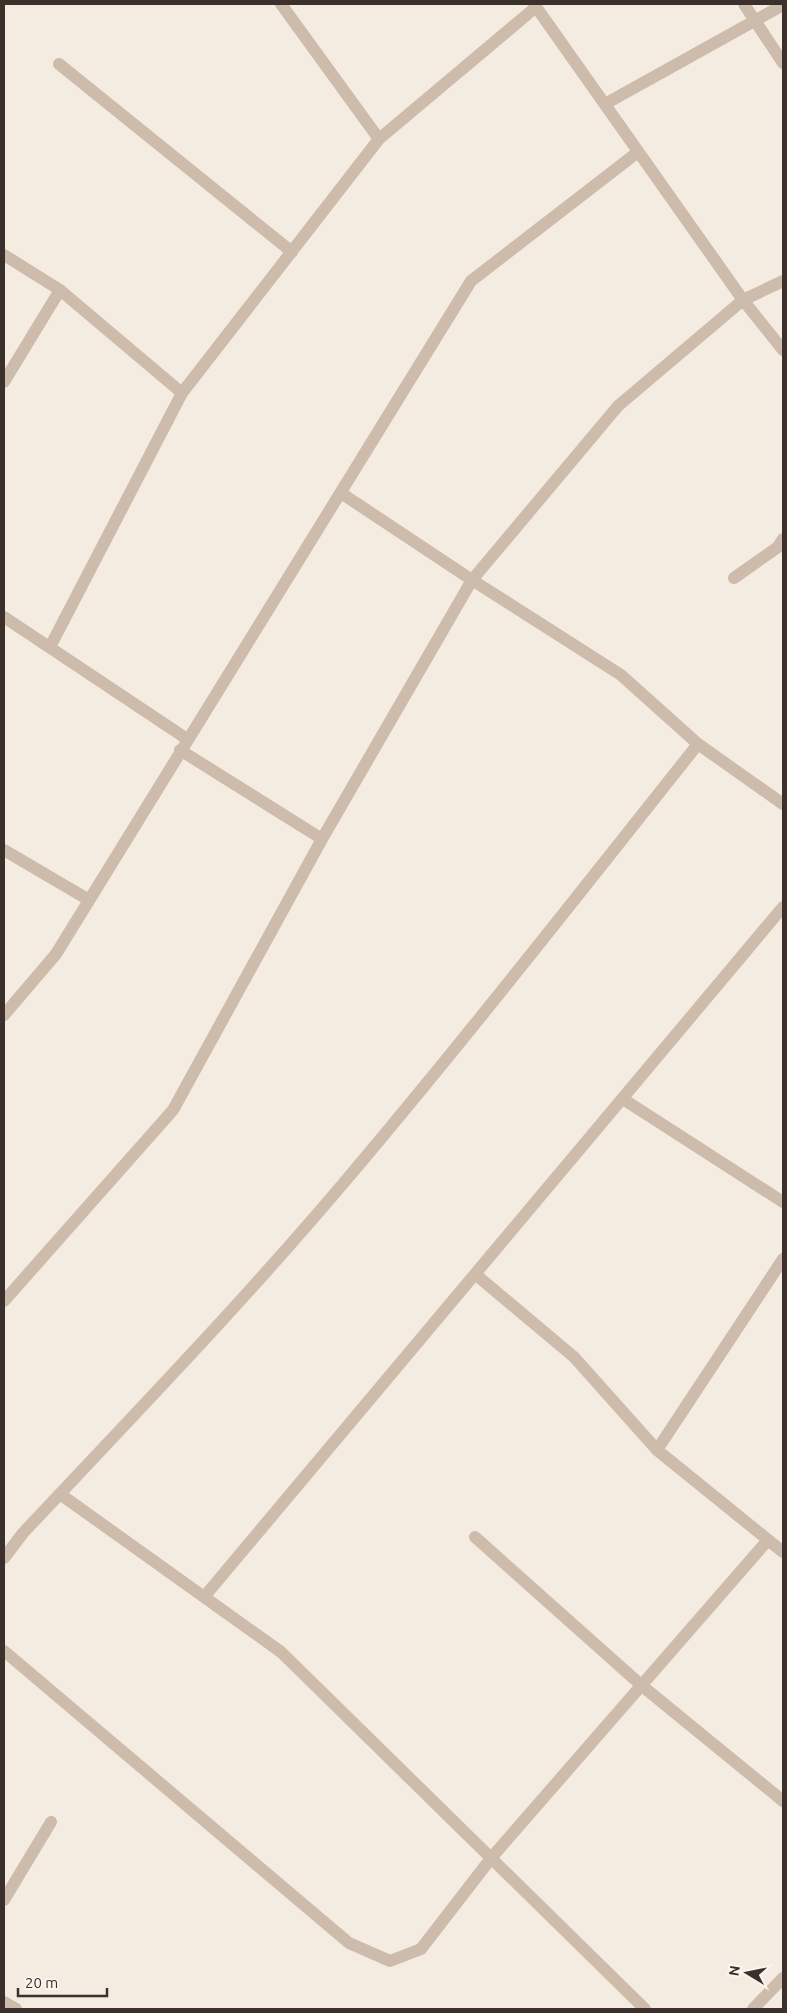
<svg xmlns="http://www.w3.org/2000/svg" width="787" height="2013" font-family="Ubuntu,sans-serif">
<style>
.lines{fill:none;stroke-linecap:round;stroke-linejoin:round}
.street{stroke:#cdbbac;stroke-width:12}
</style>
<rect width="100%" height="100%" fill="#f4ebe1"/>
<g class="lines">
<path class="street" d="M281,4l98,135
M534,4l209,296 40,50
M744,4l39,59
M59,64l233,188
M605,104l178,-99
M4,255l56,35 122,103
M4,382l56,-92
M734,578l44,-31 5,-8
M4,617l183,122
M50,647l132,-254 197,-254 157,-132
M698,744l85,60
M180,750l142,89
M4,850l85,50
M4,1015l52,-61 415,-673 167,-129
M623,1099l160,103
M475,1274l99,83 83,93 126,102
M4,1301l169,-191 149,-271 150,-259 -131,-87
M657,1450l126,-191
M60,1494l221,158 364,357
M475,1537l166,148 142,116
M4,1558l19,-25c109,-116 221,-232 324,-354 120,-142 235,-289 351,-435l-77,-69 -149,-95 146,-174 125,-106 40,-19
M204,1597l579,-690
M4,1651l345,292 41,18 31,-12 71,-92 276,-317
M4,1900l47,-78
M4,2002l12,7
M753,2009l30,-31"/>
</g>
<rect width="787" height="2013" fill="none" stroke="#3b302b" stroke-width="10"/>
<g transform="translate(747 1973) rotate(280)" stroke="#fbf5ee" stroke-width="4" paint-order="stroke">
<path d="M0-4L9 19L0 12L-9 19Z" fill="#3b302b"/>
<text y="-8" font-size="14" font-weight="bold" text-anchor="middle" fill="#3b302b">N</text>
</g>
<path d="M18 1988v8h89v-8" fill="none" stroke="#3b302b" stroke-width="2.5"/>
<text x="25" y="1988" font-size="15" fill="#3b302b" stroke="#fbf5ee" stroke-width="4" paint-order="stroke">20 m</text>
</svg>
